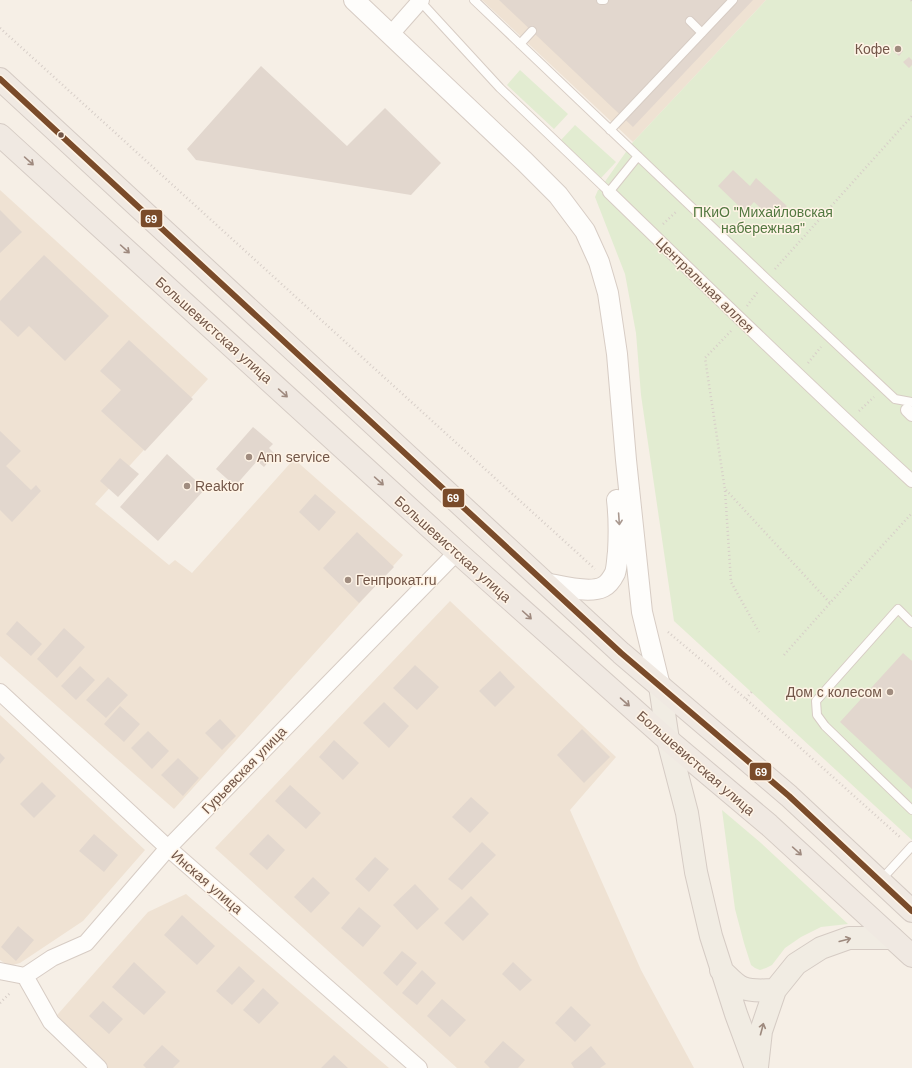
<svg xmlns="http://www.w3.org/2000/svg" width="912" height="1068" font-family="Helvetica,sans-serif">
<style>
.residential{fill:#efe2d3}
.green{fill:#e2ecd1}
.building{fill:#e2d7ce}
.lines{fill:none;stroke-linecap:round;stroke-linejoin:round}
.service-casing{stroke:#d7ccc4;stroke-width:10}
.pedestrian-casing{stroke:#d7ccc4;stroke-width:14}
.minor-casing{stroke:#d7ccc4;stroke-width:18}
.tertiary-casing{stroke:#d7ccc4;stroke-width:22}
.primary-casing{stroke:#d5cbc4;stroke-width:24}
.trunk-casing{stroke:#d5cbc4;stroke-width:24}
.path{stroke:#d7cec8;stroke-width:2.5;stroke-dasharray:1 3;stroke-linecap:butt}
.service{stroke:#fefdfb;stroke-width:8}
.pedestrian{stroke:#fefdfb;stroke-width:12}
.minor{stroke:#fefdfb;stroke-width:16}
.tertiary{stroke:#fefdfb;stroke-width:20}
.primary{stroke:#f1ece3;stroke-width:22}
.trunk{stroke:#f0e9e2;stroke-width:22}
.bus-1-casing{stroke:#fff4e6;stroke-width:9}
.bus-1{stroke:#7a4b2a;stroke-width:6}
.oneway{stroke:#9e897e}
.oneway2{stroke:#aa9990}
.oneway3{stroke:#9e8a7e}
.poi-dot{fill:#a08c7f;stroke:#fff4e6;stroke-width:1.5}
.bus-dot{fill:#725648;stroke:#fff4e6;stroke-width:1.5}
.labels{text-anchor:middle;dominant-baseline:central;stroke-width:3;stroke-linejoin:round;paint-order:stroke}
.poi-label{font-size:14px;fill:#725648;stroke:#fff4e6;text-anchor:start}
.park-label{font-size:14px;fill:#527840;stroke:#fff4e6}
.street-label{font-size:14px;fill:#725648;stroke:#fff4e6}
.line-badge{stroke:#fff4e6;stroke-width:1.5}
.badge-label{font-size:11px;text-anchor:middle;font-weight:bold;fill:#fff}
</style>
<rect width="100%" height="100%" fill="#f6efe6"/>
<path class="residential" d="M482,0h284l-133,142z
M0,190l208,189 -113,125 74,61 6,-5 17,13 102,-114 109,96 -229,254 -174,-153z
M450,601l166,156 -46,53 71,160 53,98h-237l-242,-220z
M0,715l145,135 -62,71 -63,42 -11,3 -9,-6z
M186,894l203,174h-290l-48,-46 97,-110z"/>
<path class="green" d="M766,0h146v840l-238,-219 -33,-226 -5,-62 -11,-59 -30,-77 3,-7h1l34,-48z
M520,70l48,44 -14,15 -47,-44z
M575,125l41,37 -15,16 -40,-38z
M722,810l39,33 87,81 -27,3 -20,10 -16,11 -13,17 -6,3 -6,2 -5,-2 -4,-3 -7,-22 -9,-34z"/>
<path class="building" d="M499,0h254l-120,127z
M898,47l5,4 -4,5 -6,-5z
M909,57l3,3v5l-3,3 -6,-6z
M261,66l86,80 38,-38 56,55 -30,32 -215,-35 -9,-11z
M733,170l17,16 6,-8 31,28 -14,14 -19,-18 -9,10 -27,-26z
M0,210l22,22 -22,21z
M44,255l65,61 -44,45 -36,-35 -11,11 -18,-17v-19z
M129,340l64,59 -48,52 -44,-40 20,-21 -21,-19z
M253,427l20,17 -4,4 6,6 -11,13 -7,-6 -22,25 -19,-17z
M0,431l21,20 -15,15 25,24 5,-5 5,6 -29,31 -12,-12z
M167,454l38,35 -47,52 -38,-34z
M120,458l19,16 -21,23 -18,-16z
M315,494l21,18 -17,19 -20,-19z
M357,532l37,35 -35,36 -36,-35z
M17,621l25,23 -11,12 -25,-22z
M64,628l21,19 -28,31 -20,-19z
M903,653l9,8v128l-72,-67z
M415,665l24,22 -22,23 -24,-22z
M80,666l15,14 -19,20 -15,-14z
M500,671l15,16 -20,20 -16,-16z
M108,677l20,18 -22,23 -20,-18z
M384,702l25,24 -20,22 -26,-25z
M120,706l20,18 -16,18 -20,-18z
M220,719l16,17 -14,14 -17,-17z
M582,729l28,28 -26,26 -27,-28z
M148,731l21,20 -17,18 -21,-21z
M334,740l25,23 -16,17 -24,-23z
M0,753l5,5 -5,6z
M178,758l21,20 -16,18 -22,-21z
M42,782l14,14 -22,22 -14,-14z
M290,785l31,28 -15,16 -31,-28z
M471,797l18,16 -19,20 -18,-16z
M94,834l24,21 -14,17 -25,-21z
M268,834l17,16 -18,20 -18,-16z
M482,842l14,13 -34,35 -14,-11z
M375,857l14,12 -20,23 -14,-13z
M313,877l17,16 -19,20 -17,-16z
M415,884l24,25 -22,21 -24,-25z
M471,896l18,18 -26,27 -19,-18z
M359,907l22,19 -18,21 -22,-19z
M182,915l33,31 -18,19 -33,-30z
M18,926l16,14 -18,21 -15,-14z
M402,951l15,12 -20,23 -14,-13z
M134,962l32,30 -22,23 -32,-28z
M513,962l19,18 -12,11 -18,-17z
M239,966l16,15 -23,24 -16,-14z
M422,970l14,13 -19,22 -15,-12z
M263,988l16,15 -20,21 -16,-14z
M442,999l24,21 -16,17 -23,-21z
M103,1001l20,18 -14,15 -20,-18z
M571,1006l20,19 -16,17 -20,-19z
M503,1041l22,19 -7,8h-28l-6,-6z
M162,1045l18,16 -7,7h-27l-3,-3z
M591,1046l15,18 -6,4h-26l-3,-5z
M334,1055l14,13h-27z"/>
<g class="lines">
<defs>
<path id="service" d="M474,0l293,279 128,120 17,3
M601,0h3
M420,1l80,87 109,104 29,-36
M690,21l12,12
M520,44l12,-13
M610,130l123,-130
M912,623l-14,-14 -82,92 1,14 8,11 87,84
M880,881l32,-35"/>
<path id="pedestrian" d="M609,192c100,97 200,195 303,289
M907,410l5,5"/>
<path id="minor" d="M391,34l30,-34
M0,692l168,156 251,220
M0,971l25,5 26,46 48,46
M25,976l27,-18 34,-15 82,-95 289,-296"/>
<path id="tertiary" d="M354,0l171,162 33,33 27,36 14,31 9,31 9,61 9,106 16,152 18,74
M545,583c16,3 44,11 58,4 6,-3 9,-8 12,-14 2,-6 2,-14 3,-21 1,-18 1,-35 -1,-52"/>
<path id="primary" d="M660,686l8,54 19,73 9,59 15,64 25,78 20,54
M721,970c7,6 14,15 22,18 10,4 22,2 32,2
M757,1067l4,-36 14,-41 21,-26 25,-16 28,-10h43"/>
<path id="trunk" d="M0,79l621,574 168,143 123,115
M0,135l457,417 211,188 101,85 143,131"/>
</defs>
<use href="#service" class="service-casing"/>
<use href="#pedestrian" class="pedestrian-casing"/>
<use href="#minor" class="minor-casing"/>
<use href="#tertiary" class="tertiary-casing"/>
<use href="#primary" class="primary-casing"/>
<use href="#trunk" class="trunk-casing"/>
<path class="path" d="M911,0l1,1
M0,28l595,541
M663,224l14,-13
M775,269l137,-153
M747,306l12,-16
M731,331l-26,27 20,132 6,92 28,50
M808,363l13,-16
M859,411l15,-14
M726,490l104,113
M668,632l51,43 182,163
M784,655l46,-52 82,-90
M746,699l7,-9
M0,1003l11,-11"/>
<use href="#service" class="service"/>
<use href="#pedestrian" class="pedestrian"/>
<use href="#minor" class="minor"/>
<use href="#tertiary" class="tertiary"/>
<use href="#primary" class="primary"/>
<use href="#trunk" class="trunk"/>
<defs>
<path id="bus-1" d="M0,79l621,574 168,143 123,115"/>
</defs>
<use href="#bus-1" class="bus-1-casing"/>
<use href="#bus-1" class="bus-1"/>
</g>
<defs><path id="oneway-shaft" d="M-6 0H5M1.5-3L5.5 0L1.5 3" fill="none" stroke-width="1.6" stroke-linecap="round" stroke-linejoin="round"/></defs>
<g class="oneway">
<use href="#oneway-shaft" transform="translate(29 161) rotate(42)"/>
<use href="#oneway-shaft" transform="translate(125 249) rotate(42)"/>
<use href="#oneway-shaft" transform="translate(283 393) rotate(42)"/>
<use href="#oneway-shaft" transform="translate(379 481) rotate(42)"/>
<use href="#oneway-shaft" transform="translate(527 615) rotate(42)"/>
<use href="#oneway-shaft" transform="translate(625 702) rotate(41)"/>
<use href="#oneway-shaft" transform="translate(797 851) rotate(42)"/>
</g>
<use class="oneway2" href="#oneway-shaft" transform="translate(619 519) rotate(86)"/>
<g class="oneway3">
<use href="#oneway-shaft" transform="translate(845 940) rotate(-15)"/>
<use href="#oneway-shaft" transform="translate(762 1029) rotate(-75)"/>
</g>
<g class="poi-dot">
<circle cx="898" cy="49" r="4"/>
<circle cx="249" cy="457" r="4"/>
<circle cx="187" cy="486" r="4"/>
<circle cx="348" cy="580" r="4"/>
<circle cx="890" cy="692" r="4"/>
</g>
<circle class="bus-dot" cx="61" cy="135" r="3.5"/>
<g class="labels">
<g class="poi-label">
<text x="890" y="49" text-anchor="end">Кофе</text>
<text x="257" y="457">Ann service</text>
<text x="195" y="486">Reaktor</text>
<text x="356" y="580">Генпрокат.ru</text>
<text x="882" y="692" text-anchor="end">Дом с колесом</text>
</g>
<g class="park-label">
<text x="763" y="212">ПКиО "Михайловская<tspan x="763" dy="16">набережная"</tspan></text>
</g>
<g class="street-label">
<text transform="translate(705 285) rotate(44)">Центральная аллея</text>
<text transform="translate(214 330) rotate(42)">Большевистская улица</text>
<text transform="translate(453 549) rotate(42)">Большевистская улица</text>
<text transform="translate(696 763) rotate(41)">Большевистская улица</text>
<text transform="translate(244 770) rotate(-46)">Гурьевская улица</text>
<text transform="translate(207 882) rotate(41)">Инская улица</text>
</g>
</g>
<g class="line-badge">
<rect x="140" y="209" width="23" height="19" rx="4" fill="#7a4b2a"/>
<rect x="442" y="488" width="23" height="20" rx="4" fill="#7a4b2a"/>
<rect x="749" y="762" width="23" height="19" rx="4" fill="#7a4b2a"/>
</g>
<g class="badge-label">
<text x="151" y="223">69</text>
<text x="453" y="502">69</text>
<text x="761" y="776">69</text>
</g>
</svg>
